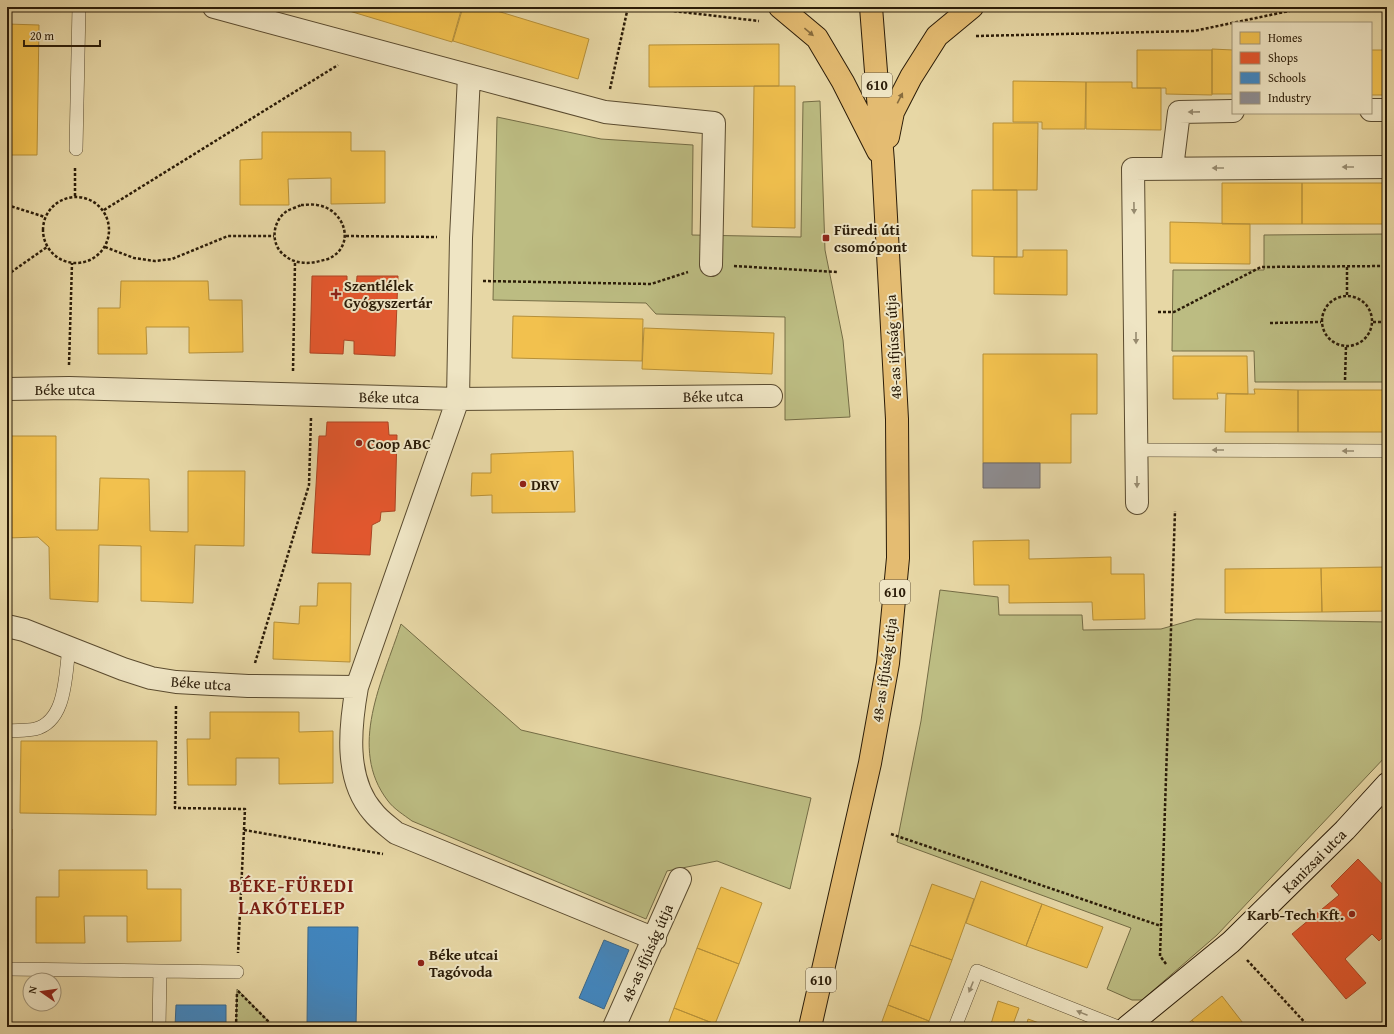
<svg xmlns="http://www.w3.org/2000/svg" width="1394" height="1034" font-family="'Gentium Book Plus',serif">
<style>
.green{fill:#bcbc82;stroke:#746c45}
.homes{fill:#f2c14e;stroke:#b69039}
.shops{fill:#e4572e;stroke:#ac4523}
.schools{fill:#3f88c5;stroke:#39688c}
.industry{fill:#8d8d92;stroke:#706b69}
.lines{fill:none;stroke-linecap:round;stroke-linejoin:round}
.lane-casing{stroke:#5a4b2f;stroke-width:14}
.street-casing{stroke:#5a4b2f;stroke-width:24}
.secondary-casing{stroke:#2b1c08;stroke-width:24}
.primary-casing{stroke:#2b1c08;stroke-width:24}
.path{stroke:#2b1c08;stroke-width:2.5;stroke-dasharray:3 2;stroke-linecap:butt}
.lane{stroke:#efe5c4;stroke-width:13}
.street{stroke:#efe5c4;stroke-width:22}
.secondary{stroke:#efe5c4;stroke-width:22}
.primary{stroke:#e4bc72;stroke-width:22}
.oneway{fill:#886c3d}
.oneway2{fill:#978b6f}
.poi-dot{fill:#8f2418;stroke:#efe5c4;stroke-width:1.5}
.labels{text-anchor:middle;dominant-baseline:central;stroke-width:4;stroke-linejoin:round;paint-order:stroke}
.shield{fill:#efe5c4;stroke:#665840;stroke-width:1}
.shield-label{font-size:14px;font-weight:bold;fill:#2b1c08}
.poi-label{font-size:15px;font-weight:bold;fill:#2b1c08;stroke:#efe5c4;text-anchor:start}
.street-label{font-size:15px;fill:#2b1c08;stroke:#efe5c4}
.district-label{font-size:19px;font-weight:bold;letter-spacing:1px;fill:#7a1f14;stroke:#efe5c4}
</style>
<rect width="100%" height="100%" fill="#e7d7a5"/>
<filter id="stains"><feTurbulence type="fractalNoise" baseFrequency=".005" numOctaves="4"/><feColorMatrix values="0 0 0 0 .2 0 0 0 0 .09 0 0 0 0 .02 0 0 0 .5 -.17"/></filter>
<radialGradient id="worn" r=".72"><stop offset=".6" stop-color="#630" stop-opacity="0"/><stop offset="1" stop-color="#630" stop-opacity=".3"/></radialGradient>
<path class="green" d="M820,101l5,149 18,90 7,77 -65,3v-103l-129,-3 -10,-11 -153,-3 4,-183 104,22 92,6 -1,90 109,2 2,-135z
M1387,234v148h-132l-1,-31h-82l1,-81h91v-35z
M940,590l58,7 1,18h83l1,15 78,-1 35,-10 191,3v133l-170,180 -75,65h-10l-25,-11 24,-61 -234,-86 24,-121z
M401,624l120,106 290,68 -21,91 -73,-28 -50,10 -21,48 -234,-98c-8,-6 -18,-12 -24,-20 -41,-53 -5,-121 13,-177z
M237,989l37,38h-38z"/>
<path class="homes" d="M336,7h126l-10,35z
M463,7h21l105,32 -11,40 -125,-38z
M7,24l32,1 -2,130h-30z
M779,44v42l-130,1v-42z
M1212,49l21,1v44h-21z
M1137,50h75v45l-46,-1v-6h-29z
M1371,50h16v45h-16z
M1013,81l73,1 -1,47h-43v-7h-29z
M1086,82h46v6h29v42l-75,-1z
M754,86h41v142l-43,-1z
M993,123h45l-1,67h-44z
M262,132h89v19h34v52l-54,1v-26l-43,1 1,26h-49v-45l22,-1z
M1222,183h80v41h-80z
M1302,183h83l1,41h-84z
M972,190h45v67l-45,-1z
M1170,222l80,2v40l-80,-1z
M1023,250h44v45l-73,-1v-37h29z
M121,281h87l1,19h33l1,52 -54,1v-26h-43l1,27h-49v-46h22z
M513,316l130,3 -1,42 -130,-3z
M644,328l130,5 -2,41 -130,-5z
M983,354h114v60h-26v49h-88z
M1173,356h74l1,38 -31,-1 1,6h-45z
M1254,389l44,1v42h-73l1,-38h29z
M1298,390h89v42h-89z
M7,436h49v94h42l2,-52 49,1 1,52 38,1v-61h57l-1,75 -49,-1 -2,58 -52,-2v-55l-42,-1 -1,57 -48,-3 -1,-52 -11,-10 -31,1z
M573,451l2,61 -83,1v-18l-21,1 1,-23h19v-19z
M1029,540v19l82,-2v17h33l1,45 -52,1 -1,-18 -83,1v-18h-35l-1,-44z
M1387,567v44l-65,1 -1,-44z
M1321,568l1,44 -97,1v-44z
M318,583h33l-1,79 -77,-3 1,-37 25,2 1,-18h17z
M210,712h89v20l34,-1v52l-54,1v-26h-43v27h-48l-1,-46h23z
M21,741h136l-1,74 -136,-2z
M7,829h5l-1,52h-4z
M59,870h88v19h34v52l-54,1v-26h-43l1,27h-49v-46h23z
M981,881l61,23 -16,42 -60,-23z
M932,884l42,15 -22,61 -42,-15z
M721,887l41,16 -23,61 -42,-16z
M1042,904l61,23 -16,41 -61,-22z
M910,945l42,15 -23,61 -41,-16z
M697,948l42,16 -24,60 -41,-16z
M1222,996l24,31h-49l-5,-7z
M998,1001l21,7 -7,19h-13l-8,-3z
M888,1005l41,16 -2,6h-47z
M674,1008l41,16 -1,3h-47z
M1028,1019l22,8h-24z
M1192,1020l5,7h-13z"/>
<path class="shops" d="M312,276h35v14h9l1,-14h41l-3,80 -41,-2v-13l-10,-1 -1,14 -33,-1z
M327,422h61l1,13h8l-2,76 -14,1 -1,9 -8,4 -2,30 -58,-2 7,-117h7z
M1358,859l29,30v44l-8,8 -7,-7 -27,25 21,24 -20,16 -54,-65 47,-39 -8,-9z"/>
<path class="schools" d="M308,927h50l-2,100h-49z
M604,940l25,10 -25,59 -25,-11z
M176,1005h50v22h-51z"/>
<path class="industry" d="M983,463h57v25h-57z"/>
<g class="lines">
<defs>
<path id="lane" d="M76,149l3,-142
M1137,450l250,1
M7,731c9,-1 19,0 28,-2 32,-8 30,-55 34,-80
M7,969l230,3
M159,1027l1,-55
M955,1027l22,-56 141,56"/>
<path id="street" d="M214,7l391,105 109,11 -3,142
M469,76l-8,162 -3,161 -101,288c-7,39 -13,92 16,125 6,8 15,14 23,21l259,106
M1371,110h16
M1172,168l7,-56 54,-1
M7,389l62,-1 389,11 313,-3
M1137,503l-4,-334 254,-2
M7,626l17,4 99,39 28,9 25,4 72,4 109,1
M614,1027l66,-148"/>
<path id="secondary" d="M1127,1027l104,-85 114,-112 42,-46"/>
<path id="primary" d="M780,7l37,31 26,44 35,69
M888,137l5,-25 18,-35 26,-41 35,-29
M810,1027l60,-264 18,-100 10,-105 -1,-139 -14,-257 -12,-155"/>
</defs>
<use href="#lane" class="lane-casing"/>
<use href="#street" class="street-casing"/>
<use href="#secondary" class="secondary-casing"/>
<use href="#primary" class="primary-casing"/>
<path class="path" d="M639,7l120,14
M976,36l218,-5 100,-21 38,-3
M610,89l18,-82
M75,196v-29
M43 230a33 33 0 1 1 66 0a33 33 0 1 1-66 0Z
M7,205l38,12
M301,205c5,0 11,-1 16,0 28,4 40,41 11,54 -4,1 -8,2 -12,3 -11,2 -23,1 -32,-7 -14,-11 -12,-34 3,-44 4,-2 10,-4 14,-6z
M104,210l234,-145
M346,236l91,1
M105,247l29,11 21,3 17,-2 56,-23h46
M734,266l103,6
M7,275l40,-28
M483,281l168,3 37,-12
M1347,295v-29
M1322 321a25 25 0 1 1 50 0a25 25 0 1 1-50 0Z
M1158,312h16l87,-45 126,-1
M1373,322h14
M1270,323l51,-1
M69,365l3,-102
M293,371l2,-109
M1345,380l1,-34
M255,663l54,-178 2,-67
M176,706l-1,102 70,1 -7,144
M244,830l139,24
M891,834l270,92
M1247,960l62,67
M1166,964l-6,-8 15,-445
M238,991l36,36
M236,1027l1,-35"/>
<use href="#lane" class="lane"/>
<use href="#street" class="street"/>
<use href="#secondary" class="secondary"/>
<use href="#primary" class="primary"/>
</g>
<defs><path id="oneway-solid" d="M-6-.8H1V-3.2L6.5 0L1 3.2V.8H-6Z"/></defs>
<g class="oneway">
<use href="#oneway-solid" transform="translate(809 32) rotate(40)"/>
<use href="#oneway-solid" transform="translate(900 98) rotate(-63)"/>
</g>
<g class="oneway2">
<use href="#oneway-solid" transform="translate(1194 112) rotate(179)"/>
<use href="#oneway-solid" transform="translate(1348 167) rotate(180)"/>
<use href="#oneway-solid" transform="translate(1218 168) rotate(180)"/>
<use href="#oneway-solid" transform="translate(1134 208) rotate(89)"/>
<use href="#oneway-solid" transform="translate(1136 338) rotate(90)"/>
<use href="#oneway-solid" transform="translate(1218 450) rotate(-180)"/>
<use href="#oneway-solid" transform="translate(1348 451) rotate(-180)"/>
<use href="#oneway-solid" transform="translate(1137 482) rotate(90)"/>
<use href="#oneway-solid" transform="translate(971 987) rotate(112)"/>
<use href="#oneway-solid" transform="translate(1082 1013) rotate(-158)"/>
</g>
<g class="poi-dot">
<rect x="822" y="234" width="8" height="8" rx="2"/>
<path d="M334 288h4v4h4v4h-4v4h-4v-4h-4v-4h4z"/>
<circle cx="359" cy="443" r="4"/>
<circle cx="523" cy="484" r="4"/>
<circle cx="1352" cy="914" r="4"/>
<circle cx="421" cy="963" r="4"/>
</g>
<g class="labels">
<g class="shield">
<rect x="862" y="73" width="30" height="24" rx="3"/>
<rect x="880" y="580" width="30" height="24" rx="3"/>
<rect x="806" y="968" width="30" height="24" rx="3"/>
</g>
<g class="shield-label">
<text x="877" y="85">610</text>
<text x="895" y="592">610</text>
<text x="821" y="980">610</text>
</g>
<g class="poi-label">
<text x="834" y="229">Füredi úti<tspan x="834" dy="17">csomópont</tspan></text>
<text x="344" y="285">Szentlélek<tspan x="344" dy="17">Gyógyszertár</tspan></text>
<text x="367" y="443">Coop ABC</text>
<text x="531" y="484">DRV</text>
<text x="1344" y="914" text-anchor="end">Karb-Tech Kft.</text>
<text x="429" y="954">Béke utcai<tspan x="429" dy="17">Tagóvoda</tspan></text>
</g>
<g class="street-label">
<text transform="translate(893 347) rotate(-93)">48-as ifjúság útja</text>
<text x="65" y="389">Béke utca</text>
<text transform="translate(713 396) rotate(-1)">Béke utca</text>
<text transform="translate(389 397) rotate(1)">Béke utca</text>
<text transform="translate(884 670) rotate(-82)">48-as ifjúság útja</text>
<text transform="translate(201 683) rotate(4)">Béke utca</text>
<text transform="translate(1314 861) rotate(-45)">Kanizsai utca</text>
<text transform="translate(647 953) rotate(-66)">48-as ifjúság útja</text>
</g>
<g class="district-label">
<text x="292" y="885">BÉKE-FÜREDI<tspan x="292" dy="22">LAKÓTELEP</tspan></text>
</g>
</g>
<rect width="1394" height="1034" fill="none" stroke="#e7d7a5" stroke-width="24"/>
<rect x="8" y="8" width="1378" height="1018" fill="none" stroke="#2b1c08" stroke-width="2"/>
<rect x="12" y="12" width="1370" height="1010" fill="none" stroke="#2b1c08"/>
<rect x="1232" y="22" width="140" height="92" fill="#efe5c4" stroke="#a19579"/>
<rect x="1240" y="32" width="20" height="12" fill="#f2c14e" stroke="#a19579"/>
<text x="1268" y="42" font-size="12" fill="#2b1c08">Homes</text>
<rect x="1240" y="52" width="20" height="12" fill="#e4572e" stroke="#a19579"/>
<text x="1268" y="62" font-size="12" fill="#2b1c08">Shops</text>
<rect x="1240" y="72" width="20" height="12" fill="#3f88c5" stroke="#a19579"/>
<text x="1268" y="82" font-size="12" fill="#2b1c08">Schools</text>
<rect x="1240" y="92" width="20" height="12" fill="#8d8d92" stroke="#a19579"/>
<text x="1268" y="102" font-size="12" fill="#2b1c08">Industry</text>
<g transform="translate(42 992) rotate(283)"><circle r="19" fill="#efe5c4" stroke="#a19579"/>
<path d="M0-3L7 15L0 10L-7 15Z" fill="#8f2418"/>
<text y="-6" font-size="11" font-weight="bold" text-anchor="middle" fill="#2b1c08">N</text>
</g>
<path d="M24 40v6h76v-6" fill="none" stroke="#2b1c08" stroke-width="2"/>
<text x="30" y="40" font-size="12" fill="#2b1c08" stroke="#efe5c4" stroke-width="3" paint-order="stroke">20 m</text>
<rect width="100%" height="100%" filter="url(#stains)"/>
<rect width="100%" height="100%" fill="url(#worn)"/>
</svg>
